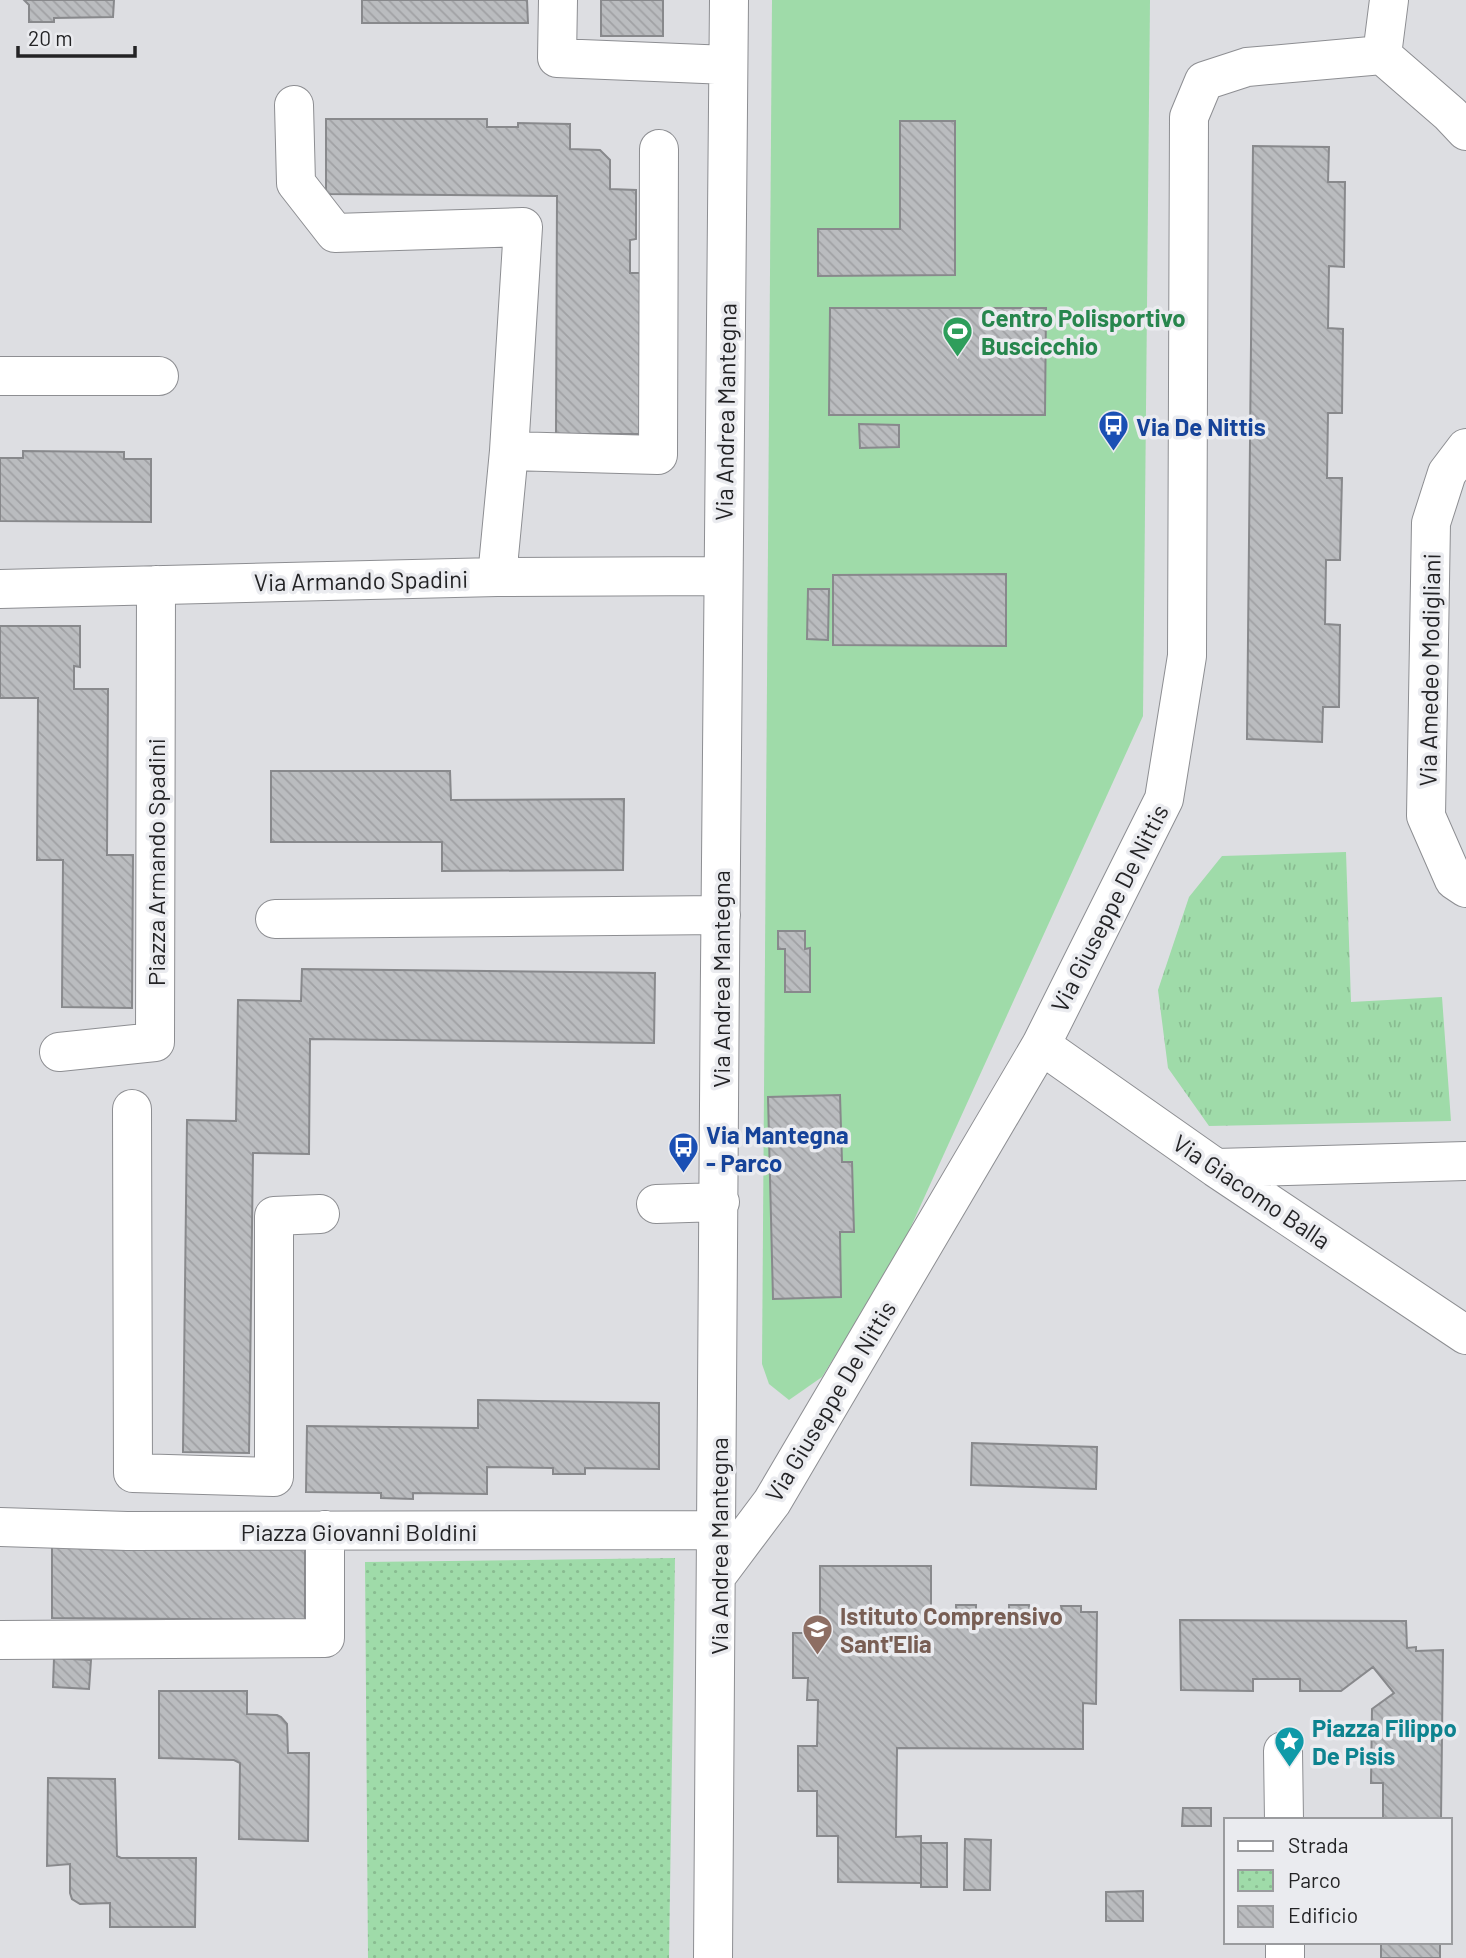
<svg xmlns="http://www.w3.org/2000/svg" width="1466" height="1958" font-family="Barlow,sans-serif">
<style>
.grass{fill:url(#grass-tufts)}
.park{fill:url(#park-dots)}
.garden{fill:#9fdba9}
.building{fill:url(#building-back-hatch);stroke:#88898c;stroke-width:2}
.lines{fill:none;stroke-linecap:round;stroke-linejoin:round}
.minor-casing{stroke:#8d8e92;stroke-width:40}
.minor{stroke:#fff;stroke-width:38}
.labels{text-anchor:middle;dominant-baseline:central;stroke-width:7;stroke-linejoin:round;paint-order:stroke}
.leisure-label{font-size:24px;font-weight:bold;fill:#27864d;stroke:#eaebef;text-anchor:start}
.street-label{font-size:24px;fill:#232325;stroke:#eaebef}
.transit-label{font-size:24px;font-weight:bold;fill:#164399;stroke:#eaebef;text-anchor:start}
.education-label{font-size:24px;font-weight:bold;fill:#785e54;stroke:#eaebef;text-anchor:start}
.culture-label{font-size:24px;font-weight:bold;fill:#0d838f;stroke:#eaebef;text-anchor:start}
</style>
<defs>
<pattern id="grass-tufts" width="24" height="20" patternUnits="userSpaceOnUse" patternTransform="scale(1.75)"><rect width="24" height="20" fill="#9fdba9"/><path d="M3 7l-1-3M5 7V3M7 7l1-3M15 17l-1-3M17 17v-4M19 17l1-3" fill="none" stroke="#89bc91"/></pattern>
<pattern id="park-dots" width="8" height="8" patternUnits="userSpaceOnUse" patternTransform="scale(1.75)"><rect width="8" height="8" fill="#9fdba9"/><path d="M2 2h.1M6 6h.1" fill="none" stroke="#89bc91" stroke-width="1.8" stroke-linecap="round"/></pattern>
<pattern id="building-back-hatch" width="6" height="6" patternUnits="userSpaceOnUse" patternTransform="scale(1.75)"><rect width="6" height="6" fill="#babcbf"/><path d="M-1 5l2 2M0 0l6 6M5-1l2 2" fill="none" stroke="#a0a1a4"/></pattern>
</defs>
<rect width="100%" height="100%" fill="#dddee2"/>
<path class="grass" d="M1346,852l5,150 91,-5 9,124 -242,5 -41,-58 -10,-78 31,-93 33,-41z"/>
<path class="park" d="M675,1558l-6,400h-301l-3,-396z"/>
<path class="garden" d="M772,0h378l-7,716 -244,537 -77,124 -33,23 -20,-16 -7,-20z"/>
<path class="building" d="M24,0h90l-1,17 -59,1v4h-25v-17z
M362,0h165l1,23h-166z
M601,0h62v36h-62z
M326,119h161v8h31v-4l52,1v25l30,1 10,10v29l26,1v49l-6,1v33h11l-1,161h-84l1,-238 -231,-2z
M900,121h55v154l-137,1v-47h82z
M1253,146l76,1 -1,35h17l-1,85 -15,-1 -1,62 15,1 -1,84h-14l-1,65h15l-2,82h-14l-1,64 15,1 -1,82h-16l-1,35 -75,-3z
M830,308h216l-1,107h-216z
M859,424l40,1v22l-39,1z
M23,451l101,1v7h27v63l-151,-1v-63h23z
M1006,574v72l-173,-1v-70z
M808,589h21l-1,51 -21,-1z
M0,626h80v41l-6,-1v23h34l-1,166h26l-1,153 -70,-1 1,-147h-26l1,-162h-38z
M271,771h179l1,29 173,-1 -1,71 -181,1v-29h-171z
M778,931h27v18l5,-1v44h-25v-43h-7z
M302,969l353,4 -1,70 -344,-4 -1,115 -56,-1 -4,300 -66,-1 4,-332 49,1 2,-121 63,1z
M840,1095l2,67h10l2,70h-14l1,65 -68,2 -5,-202z
M478,1400l181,3v66l-74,-1v6h-32v-6l-66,-1v27l-74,-1v6l-32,-1v-5l-75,-1 1,-66 171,2z
M972,1443l125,4 -1,42 -125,-4z
M52,1543l253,2v75l-253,-2z
M820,1566h111v46h25v-7h20v6l33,1v-7h20l1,6h32l-1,-5h20v6h16l-1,92 -13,-1v46l-186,-1 -1,89 25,-1v47l-83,-1v-46h-21v-45h-19v-45h19l1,-46h-11l1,-22h-15v-45h27z
M1180,1620l226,1 1,27 9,-1v4l27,-1 -2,170h-58v-37h-12l1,-74 22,-16 -21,-26 -32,24h-41v-12h-47v12l-72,-1z
M54,1658l37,2 -2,29 -36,-2z
M159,1691h88v23l30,1 4,2 6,7 1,29h21l-1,88 -69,-2 1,-76 -6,-3 -75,-2z
M48,1778l67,1 2,77 4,2h75l-1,69h-85v-24l-30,1 -8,-5 -2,-6v-29l-23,2z
M1183,1808h28v18h-29z
M965,1839l26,1 -1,50h-26z
M921,1843h26v44h-26z
M1143,1891v30h-37v-29z
M1381,1942h59v16h-59z"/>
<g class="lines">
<defs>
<path id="minor" d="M558,0l-1,58 171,7
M1382,55l68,59 16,17
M1382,55l7,-55
M294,105l2,78 39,50 188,-6 -14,224 -12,126
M0,376h159
M1466,448l-19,25 -16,50 -5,293 28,64 12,8
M509,451l149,4 1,-306
M0,589l497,-12 226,-1
M275,919l446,-4
M1041,1045l175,123 250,167
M59,1052l96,-10 1,-457
M132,1109l1,364 141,4v-261l46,-2
M1216,1168l250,-7
M656,1204l64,-2
M0,1527l127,4 591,-1
M718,1574l54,-72 269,-457 123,-246 23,-143 2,-539 15,-36 43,-14 135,-12
M0,1640l325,-2v-108
M1283,1751l1,69
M1285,1942v16
M713,1958c8,-653 5,-1305 16,-1958"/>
</defs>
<use href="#minor" class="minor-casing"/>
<use href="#minor" class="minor"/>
</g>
<defs>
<symbol id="stadium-pin" viewBox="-11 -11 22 30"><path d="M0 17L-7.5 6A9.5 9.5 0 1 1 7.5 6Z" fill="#2e9e5b" stroke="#eaebef"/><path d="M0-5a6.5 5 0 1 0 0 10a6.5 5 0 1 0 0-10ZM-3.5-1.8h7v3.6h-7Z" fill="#fff"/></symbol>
<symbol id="bus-pin" viewBox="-11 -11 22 30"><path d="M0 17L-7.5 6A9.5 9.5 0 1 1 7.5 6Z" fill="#1a4fb4" stroke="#eaebef"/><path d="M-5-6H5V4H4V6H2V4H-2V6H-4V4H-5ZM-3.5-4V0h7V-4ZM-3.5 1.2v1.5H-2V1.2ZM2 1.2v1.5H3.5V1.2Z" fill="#fff"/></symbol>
<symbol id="school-pin" viewBox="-11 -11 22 30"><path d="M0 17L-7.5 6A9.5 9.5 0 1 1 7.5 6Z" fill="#8d6e63" stroke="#eaebef"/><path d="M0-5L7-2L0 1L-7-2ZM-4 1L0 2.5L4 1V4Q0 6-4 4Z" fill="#fff"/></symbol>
<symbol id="sight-pin" viewBox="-11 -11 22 30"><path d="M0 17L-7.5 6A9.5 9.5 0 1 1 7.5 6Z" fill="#0f9aa8" stroke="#eaebef"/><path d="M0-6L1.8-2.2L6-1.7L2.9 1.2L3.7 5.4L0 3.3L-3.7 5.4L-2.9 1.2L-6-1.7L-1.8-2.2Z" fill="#fff"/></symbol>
</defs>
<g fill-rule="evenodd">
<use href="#stadium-pin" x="940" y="314" width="35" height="47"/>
<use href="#bus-pin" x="1096" y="408" width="35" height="47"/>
<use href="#bus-pin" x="666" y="1130" width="35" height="47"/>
<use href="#school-pin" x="800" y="1612" width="35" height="47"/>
<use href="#sight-pin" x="1272" y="1724" width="35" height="47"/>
</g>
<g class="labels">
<g class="leisure-label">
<text x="981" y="317">Centro Polisportivo<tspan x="981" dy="28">Buscicchio</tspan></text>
</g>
<g class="street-label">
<text transform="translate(725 412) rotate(-89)">Via Andrea Mantegna</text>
<text transform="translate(361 580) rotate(-1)">Via Armando Spadini</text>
<text transform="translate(1429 670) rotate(-89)">Via Amedeo Modigliani</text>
<text transform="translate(155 862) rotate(-90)">Piazza Armando Spadini</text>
<text transform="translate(1109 908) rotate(-63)">Via Giuseppe De Nittis</text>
<text transform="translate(720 979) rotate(-90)">Via Andrea Mantegna</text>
<text transform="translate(1252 1191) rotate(34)">Via Giacomo Balla</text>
<text transform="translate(830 1401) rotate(-59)">Via Giuseppe De Nittis</text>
<text x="359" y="1531">Piazza Giovanni Boldini</text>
<text transform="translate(718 1546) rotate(-90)">Via Andrea Mantegna</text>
</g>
<g class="transit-label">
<text x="1136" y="426">Via De Nittis</text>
<text x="706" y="1134">Via Mantegna<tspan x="706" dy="28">- Parco</tspan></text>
</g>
<g class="education-label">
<text x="840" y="1615">Istituto Comprensivo<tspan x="840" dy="28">Sant'Elia</tspan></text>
</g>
<g class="culture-label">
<text x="1312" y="1727">Piazza Filippo<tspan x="1312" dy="28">De Pisis</tspan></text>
</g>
</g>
<rect x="1224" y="1818" width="228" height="126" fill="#eaebef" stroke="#9a9b9e" stroke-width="2"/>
<rect x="1238" y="1841" width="35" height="10" fill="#ffffff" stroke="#9a9b9e" stroke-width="2"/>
<text x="1288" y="1853" font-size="21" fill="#232325">Strada</text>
<rect x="1238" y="1870" width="35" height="21" fill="url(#park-dots)" stroke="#9a9b9e" stroke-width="2"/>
<text x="1288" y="1888" font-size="21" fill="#232325">Parco</text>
<rect x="1238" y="1906" width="35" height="21" fill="url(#building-back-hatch)" stroke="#9a9b9e" stroke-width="2"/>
<text x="1288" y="1923" font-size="21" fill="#232325">Edificio</text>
<path d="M18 46v10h117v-10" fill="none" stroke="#232325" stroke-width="3.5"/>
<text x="28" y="46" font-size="21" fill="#232325" stroke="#eaebef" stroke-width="5" paint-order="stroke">20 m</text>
</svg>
